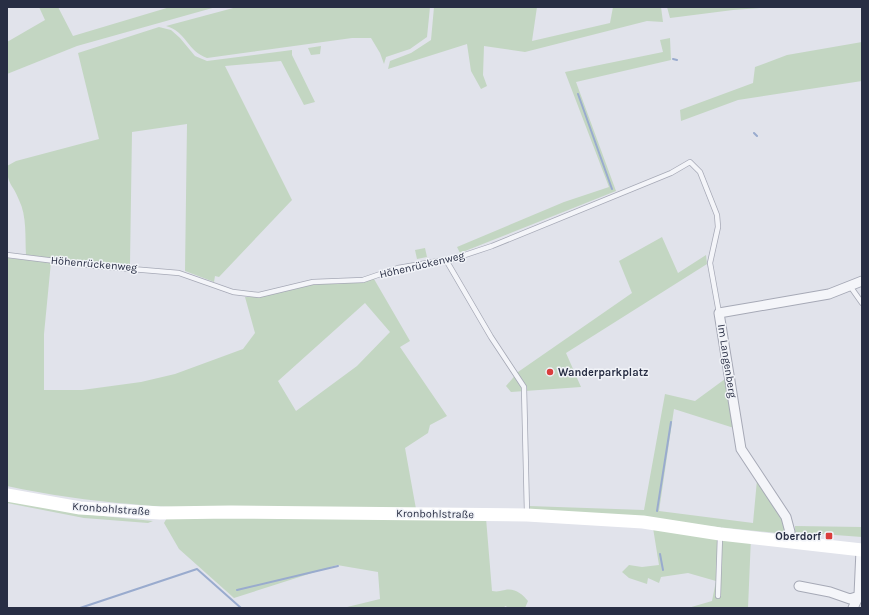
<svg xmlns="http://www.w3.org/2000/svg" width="869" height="615" font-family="Karla,sans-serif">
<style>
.green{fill:#c3d6c2;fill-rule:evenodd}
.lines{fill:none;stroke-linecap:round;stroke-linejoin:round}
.stream{stroke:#99abce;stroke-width:2}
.service-casing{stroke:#a6a9b6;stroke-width:6}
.minor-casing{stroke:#a6a9b6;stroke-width:11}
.service{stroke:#f4f5f9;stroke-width:4.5}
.minor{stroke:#f4f5f9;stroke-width:9}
.secondary{stroke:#fff;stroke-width:13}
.poi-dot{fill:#da3d3c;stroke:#f1f3f8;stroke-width:1.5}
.labels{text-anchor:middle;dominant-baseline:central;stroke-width:3;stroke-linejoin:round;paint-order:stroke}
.street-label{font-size:11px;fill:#282e44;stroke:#f1f3f8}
.poi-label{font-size:11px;font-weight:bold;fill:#282e44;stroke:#f1f3f8;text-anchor:start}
</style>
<rect width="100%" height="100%" fill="#e1e3eb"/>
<path class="green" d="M39,7h19l15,29 97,-29h46l-139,39 -70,28v-32l38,-22z
M237,7h193l-3,30 -17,12 -24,8 -2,7 -4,-11 -9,-15h-19l-145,20c-20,-7 -20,-26 -41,-32z
M434,7h103l-5,34 78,-18 3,-16h48l2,15 -16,-1 -122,31 -41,-6 -1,29 4,11 -6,3 -10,-18 -4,-27 -79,25 2,-8 21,-8 20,-13z
M667,7h107l-41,3 -63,8z
M159,27l12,3 9,8 15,18 12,5 85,-11v5l23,47 -11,3 -23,-44 -56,5 67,134 -73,77 -4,-1 -1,6 -29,-11 2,-147 -55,8 -2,132h-33l-71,-9c-1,-18 1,-39 -7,-55 -6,-16 -12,-15 -12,-34l9,-5 83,-22 -21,-86z
M670,38l1,22 -95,22 40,109 -156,62 -3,-6 107,-45 45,-15 -44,-115 98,-20 -3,-12z
M862,42v39l-124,19 -57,21 -1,-11 73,-27 2,-16 32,-12z
M321,46l-1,8 -9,1 -3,-7z
M662,237l16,36 28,-18 1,9 -141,89 15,34 -70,5 -5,-6 12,-14 114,-79 -13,-32z
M425,248l2,9 -10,2 -2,-9z
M7,258l44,4 -7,72v56h38l59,-8 34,-8 68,-25 12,-16 -10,-36h15l53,-13 61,-5 36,62 -10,6 47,69 -17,9 -2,8 -23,15 11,61c-136,1 -275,6 -409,-23zM365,303l25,29 -33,34 -61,45 -18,-30z
M725,379l9,49 -60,-19 -15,102 94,12 4,-43 27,39 3,15 -129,-13 -129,-9v-6l115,4 21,-116 30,7z
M7,499l86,16 60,6 -5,2 -64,-5 -77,-15z
M168,516l318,2 6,73c6,1 7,0 13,-1 10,-2 17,4 23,11l-3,7c-6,-2 -13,2 -20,-2l-1,2h-161l37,-9 -2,-27 -41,-7 -103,33 -55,-49 -15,-26z
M795,526l67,1v10l-67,-5z
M653,528l98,9 -3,71h-60l24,-7 4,-20 -28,-8 -27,4 -2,6 -11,-5 -1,6 -18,-6 -7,-6 7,-7 13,2 17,-2z"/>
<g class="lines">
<path class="stream" d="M673,59l4,1
M578,94l34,95
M754,133l3,3
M657,511l14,-89
M660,554l3,16
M237,590l101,-24
M80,608l117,-39 44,39"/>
<defs>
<path id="service" d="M7,255l89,11 83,7 54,19 26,3 54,-13 50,-2 35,-12 58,-10 36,-12 179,-73 19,-11 10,10 17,43 1,12 -8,36 9,50
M446,260l45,77 33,50 3,126
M850,286l12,17
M718,596l2,-60"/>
<path id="minor" d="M790,542v-10l-4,-15 -45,-68 -22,-136 110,-19 33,-13
M799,586l31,6 20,7 12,-4
M853,608l6,-13 2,-45"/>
</defs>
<use href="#service" class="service-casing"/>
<use href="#minor" class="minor-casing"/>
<use href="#service" class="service"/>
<use href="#minor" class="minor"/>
<path class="secondary" d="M7,495l73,13 80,5 71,-1 296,3 116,7 77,12 142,16"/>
</g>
<g class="poi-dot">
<circle cx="550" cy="372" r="4"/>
<rect x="825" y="532" width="8" height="8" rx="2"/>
</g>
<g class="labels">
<g class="street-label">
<text transform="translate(94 264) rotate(5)">Höhenrückenweg</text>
<text transform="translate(422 265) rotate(-13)">Höhenrückenweg</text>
<text transform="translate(727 361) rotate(81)">Im Langenberg</text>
<text transform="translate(111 509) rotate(4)">Kronbohlstraße</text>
<text transform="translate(435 514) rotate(1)">Kronbohlstraße</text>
</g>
<g class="poi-label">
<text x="558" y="372">Wanderparkplatz</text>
<text x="821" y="536" text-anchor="end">Oberdorf</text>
</g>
</g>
<rect width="869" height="615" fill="none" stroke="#282e44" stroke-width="16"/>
</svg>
